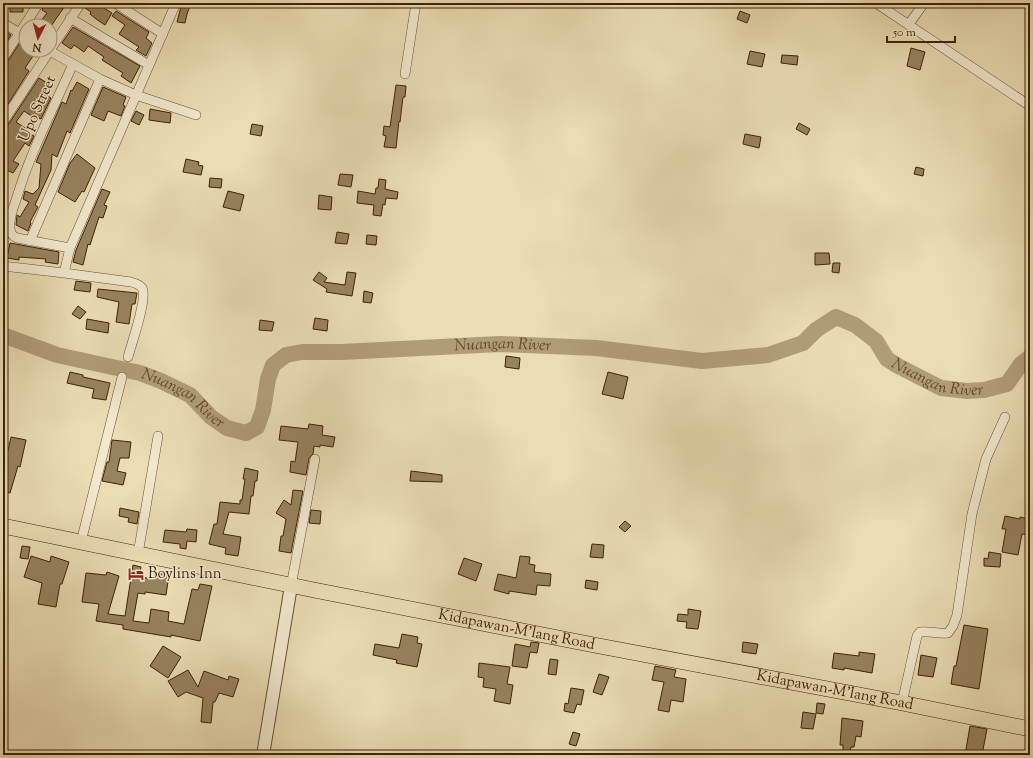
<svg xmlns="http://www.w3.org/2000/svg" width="1033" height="758" font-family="'Sorts Mill Goudy',serif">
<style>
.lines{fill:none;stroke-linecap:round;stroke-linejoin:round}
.river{stroke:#b09d78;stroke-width:16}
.building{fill:#97835f;stroke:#3e2205}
.minor-casing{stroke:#695030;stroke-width:10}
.tertiary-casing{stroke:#695030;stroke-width:14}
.primary-casing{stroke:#3e2205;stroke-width:16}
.minor{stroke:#f1e8ce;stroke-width:9}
.tertiary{stroke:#f1e8ce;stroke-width:12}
.primary{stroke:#eadcb3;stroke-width:15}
.labels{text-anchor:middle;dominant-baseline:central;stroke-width:3;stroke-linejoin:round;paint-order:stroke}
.street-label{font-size:15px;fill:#3e2205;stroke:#f1e8ce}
.poi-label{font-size:15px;fill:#3e2205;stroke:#f1e8ce;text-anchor:start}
.water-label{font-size:16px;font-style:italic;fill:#604728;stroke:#f1e8ce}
</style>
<rect width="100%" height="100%" fill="#eadcb3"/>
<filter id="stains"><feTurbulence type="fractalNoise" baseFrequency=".005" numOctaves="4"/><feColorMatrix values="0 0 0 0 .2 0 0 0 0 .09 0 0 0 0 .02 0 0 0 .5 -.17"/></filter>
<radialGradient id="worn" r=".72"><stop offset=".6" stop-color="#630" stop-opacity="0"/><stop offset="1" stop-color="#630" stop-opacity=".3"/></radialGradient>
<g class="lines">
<path class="river" id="s1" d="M3,335l54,20 83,18 21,8 29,14 21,22 16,11 19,5 11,-6 6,-17 5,-31 5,-14 13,-10 16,-3h39l159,-8 96,4 106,13 66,-6 35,-12 13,-13 20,-13 19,8 21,16 11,18 11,7 43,22 26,3 17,-1 23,-6 14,-20 9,-7"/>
</g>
<path class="building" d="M45,3h22l-16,23h-14l10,-13 -5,-3z
M88,3h8l16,10 -7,12 -9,-6 -6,-5 1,-2 -6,-4z
M182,3h9l-4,11 -2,9 -8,-1z
M10,4h13v8h-13z
M116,11l33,21 -3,6 6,5 -6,13 -10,-6 3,-3 -20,-13 6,-9 -13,-9z
M740,11l10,4 -3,8 -10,-4z
M73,27l67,39 -9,17 -10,-7 2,-3 -21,-13 2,-3 -16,-11 -4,6 -10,-7 -3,4 -9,-6z
M3,30l8,5 -8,12z
M21,41l5,2v7h11l-12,18 4,3 -21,33 -5,-4v-36l5,-3z
M911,48l14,4 -5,18 -13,-4z
M750,51l15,3 -3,13 -15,-3z
M782,55l16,1 -1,9 -16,-2z
M39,78l13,8 -6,9 5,3 -10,21 -4,-2 -1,2 -12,-8 -8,11 9,6 -1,2 10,6 -5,10 -4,-3 -12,18 6,3 -6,9 -6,-3 -3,-15 3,-4 -4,-2v-21l5,-3z
M77,82l12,7 -19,44 -3,-2 -10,26 -5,-3 -1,16 -16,35 3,2 -8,15 1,1 -3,8 -12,-6 1,-10 3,2 9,-15 -6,-3 2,-8 8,3 6,-6 2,-24 -5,-2 26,-60 4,2 5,-14 1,1z
M396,85l10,1 -1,11h-2l-3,25 -1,-1 -3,27 -12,-1 2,-11 -3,-1 1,-9 6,1z
M103,87l23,10 -3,8 2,1 -4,10 -13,-5 -4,10 -13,-6z
M150,109l21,4 -1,10 -21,-3z
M136,111l8,4 -5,10 -8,-4z
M799,123l11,6 -3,6 -11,-6z
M252,124l11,2 -2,10 -11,-2z
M745,134l16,3 -2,11 -16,-4z
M77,154l18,14 -11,24 -2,-1 -7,11 -17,-10 12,-29z
M186,159l13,3 -1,3 5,1 -2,9 -18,-3z
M916,167l8,2 -1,7 -9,-2z
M340,174l13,1 -2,12 -13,-2z
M210,178l12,1 -1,9 -12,-1z
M379,179l7,1 -1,9 13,3 -1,7 -11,-1 -1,7 -2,-1 -2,12 -8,-1 1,-10 -17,-2 1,-12 17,3 1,-6h2z
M102,189l8,3 -6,13 3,1 -4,12 -4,-1 -9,28 -2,-1 -5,21 -10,-3 3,-12z
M228,191l16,4 -4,16 -17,-4z
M319,195l13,2 -1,13 -13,-1z
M337,232l12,2 -2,10 -12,-1z
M367,235l10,1 -1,9 -10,-1z
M10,243l49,9 -1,12 -13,-2 1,-3 -27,-2v3l-12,-2z
M815,253h14l1,11 -15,1z
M833,263h7l-1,10 -7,-1z
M319,272l8,6 -3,4 21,3 2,-13 9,1 -4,23 -26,-4 1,-3 -14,-9z
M76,281l15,2 -1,9 -16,-2z
M98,289l39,4 -2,11h-3l-3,20 -13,-2 3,-20 -22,-5z
M364,291l9,2 -2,10 -8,-1z
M78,306l8,6 -6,7 -8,-5z
M315,318l13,2 -1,11 -14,-2z
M87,319l22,4 -1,10 -22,-4z
M260,320l14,2 -2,9 -13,-1z
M506,356l14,2 -1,11 -14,-2z
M70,372l13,3v2l27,6 -4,17 -14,-2 2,-9 -27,-6z
M608,372l20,5 -5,22 -21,-5z
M309,424l14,2 -1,9 13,2 -2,10 -13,-2v2l-6,-1 -1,8 -4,4 -3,17 -16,-3 1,-11 4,1 3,-20 -19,-2 2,-14 27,3z
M11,437l15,3 -6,27 -2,-1 -8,27 -7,-2v-19z
M112,440l19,2 -2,16h-9l-3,13 9,2 -3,12 -21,-4 5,-19h2z
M245,468l13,3 -1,10h-2l-2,15h-2l-2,18 -20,-2 -6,22 18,3 -3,19 -13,-2 1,-6 -17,-4 5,-20h3l3,-22 20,2v-4h2l3,-21h-2z
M411,471l31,4v7l-32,-1z
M293,490l10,1 -12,62 -12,-2 2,-15h2l3,-17 -10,-6 8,-13 7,5z
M120,508l19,4 -2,12 -9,-2 1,-4 -10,-2z
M311,510l10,1 -1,13 -11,-1z
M1005,516l15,3v-2l10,2 -2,16 -6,-1 -4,21 -16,-3 4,-23h-4z
M625,521l6,5 -6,6 -6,-5z
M187,529l10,1 -1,12 -9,-1 -1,8 -6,-1v-4l-17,-2 2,-12 21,2z
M592,544l12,1 -1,13 -13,-1z
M22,546l8,1 -2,12 -8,-1z
M989,552l12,2 -1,13 -16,-1v-8l4,1z
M31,556l19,6 1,-6 18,6 -7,22h-2l-4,23 -18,-3 4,-21 -18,-6z
M520,556l10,1 -1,7 6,1 -1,7 17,2 -1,12 -13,-1 -1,10 -27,-4v3l-15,-4 4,-16 18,4z
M464,558l18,6 -6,17 -18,-7z
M133,565l8,2 -2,10 15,2 1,-6 14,2 -3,20 -21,-3v2l-7,-1 -5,28 16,2 2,-14 18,3 -1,9 16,3 8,-35 6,1 2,-6 12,2 -12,55 -29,-6v2l-48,-8v-4l-27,-4 3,-17 -17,-2 4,-29 20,2 1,-3 12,4 -11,38 17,2z
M586,580l12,2 -1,8 -12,-2z
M688,609l13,2 -3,18 -12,-1 1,-6 -10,-1 1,-7 10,1z
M964,625l24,4 -9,60 -28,-5 3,-18h2z
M402,634l16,3 -1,6 5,1 -5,23 -21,-4 1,-3 -24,-5 2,-11 24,4z
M531,642l8,1 -2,10 -7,-1 -3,16 -15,-2 3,-22 15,3z
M743,642l15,2 -2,10 -14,-2z
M163,646l18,11 -13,21 -18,-12z
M859,652l16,2 -3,19 -28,-5v2l-12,-2 2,-15 25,3z
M921,655l16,3 -4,19 -15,-2z
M550,659l8,1 -2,15 -8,-1z
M479,663l31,4 -3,17 6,1 -3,19 -16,-3 2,-12 -13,-2 1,-9 -6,-1z
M655,666l21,4 -2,7 12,2 -3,23 -12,-2 -2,12 -11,-2 6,-28 -12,-2z
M188,670l10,17 6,-16 24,9 1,-4 10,3 -6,18 -14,-4 -4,9h-2l-2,21 -10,-1 2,-24 -17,-6 -8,5 -10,-16z
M599,674l10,3 -7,18 -9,-3z
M571,688l13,2 -3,15 -4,-1 -3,9 -10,-2 1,-8 3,1z
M817,703l8,1 -2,10 -7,-1z
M803,712l13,2 -3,15 -12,-1z
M842,718l21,3 -2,16 -5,-1 -2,11h-3l-1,5 -7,-1v-6h-3z
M970,726l17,3 -5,26h-17z
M573,732l7,2 -4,12 -7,-2z"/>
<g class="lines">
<defs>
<path id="minor" d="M115,3l48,31
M876,3l154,103
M70,18l79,47
M3,23l23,14
M909,24l15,-21
M48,50l52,29 36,16 60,20
M3,58l36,-55
M405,74l11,-71
M3,122l78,-119
M30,241l70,-162
M70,248l-53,-10c-5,-2 -7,-5 -7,-11 -1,-9 3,-19 6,-27 14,-47 37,-91 57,-136
M3,266l61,7 67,9c4,1 9,3 11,6 6,10 -11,57 -14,69
M64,273l6,-25 106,-245
M81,542l41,-165
M138,554l20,-118
M291,586l24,-127
M902,703l15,-67 3,-4c10,-1 18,2 28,1l5,-7 4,-11 15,-101 14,-55 19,-42"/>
<path id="tertiary" d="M263,755l28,-169"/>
<g id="primary">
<path id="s2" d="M3,526l311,64 280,55 308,58 128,26"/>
</g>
</defs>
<use href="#minor" class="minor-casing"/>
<use href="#tertiary" class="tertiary-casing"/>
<use href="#primary" class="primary-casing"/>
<use href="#minor" class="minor"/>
<use href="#tertiary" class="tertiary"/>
<use href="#primary" class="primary"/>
</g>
<defs>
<symbol id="hotel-bare" viewBox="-9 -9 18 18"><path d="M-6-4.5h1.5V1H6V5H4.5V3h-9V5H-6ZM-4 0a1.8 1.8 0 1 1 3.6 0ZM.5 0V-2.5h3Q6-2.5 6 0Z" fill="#8f2418" stroke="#f1e8ce" stroke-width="2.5" paint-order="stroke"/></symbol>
</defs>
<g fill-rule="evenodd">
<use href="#hotel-bare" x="125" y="563" width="22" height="22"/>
</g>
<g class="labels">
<g class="street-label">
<text transform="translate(38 109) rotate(-66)">Upo Street</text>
<text stroke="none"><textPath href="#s2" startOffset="524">Kidapawan-M'lang Road</textPath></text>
<text stroke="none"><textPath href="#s2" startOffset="848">Kidapawan-M'lang Road</textPath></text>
</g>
<g class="poi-label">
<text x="148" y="574">Boylins Inn</text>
</g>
<g class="water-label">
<text stroke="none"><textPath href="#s1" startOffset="577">Nuangan River</textPath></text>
<text stroke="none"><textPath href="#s1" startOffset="1046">Nuangan River</textPath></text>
<text stroke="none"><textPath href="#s1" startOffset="193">Nuangan River</textPath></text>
</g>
</g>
<rect width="1033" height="758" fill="none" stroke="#eadcb3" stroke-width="16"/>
<rect x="4" y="4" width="1025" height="750" fill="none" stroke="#3e2205" stroke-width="2"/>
<rect x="8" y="8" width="1017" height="742" fill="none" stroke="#3e2205"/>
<g transform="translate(38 38) rotate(186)"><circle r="19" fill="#f1e8ce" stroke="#a9997e"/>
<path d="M0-3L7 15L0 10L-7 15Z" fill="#8f2418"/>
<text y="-6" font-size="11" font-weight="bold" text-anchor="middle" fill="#3e2205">N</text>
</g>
<path d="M887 36v6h68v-6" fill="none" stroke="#3e2205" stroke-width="2"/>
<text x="893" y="36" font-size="12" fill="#3e2205" stroke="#f1e8ce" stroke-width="3" paint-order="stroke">50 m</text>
<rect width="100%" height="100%" filter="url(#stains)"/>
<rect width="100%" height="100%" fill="url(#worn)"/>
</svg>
